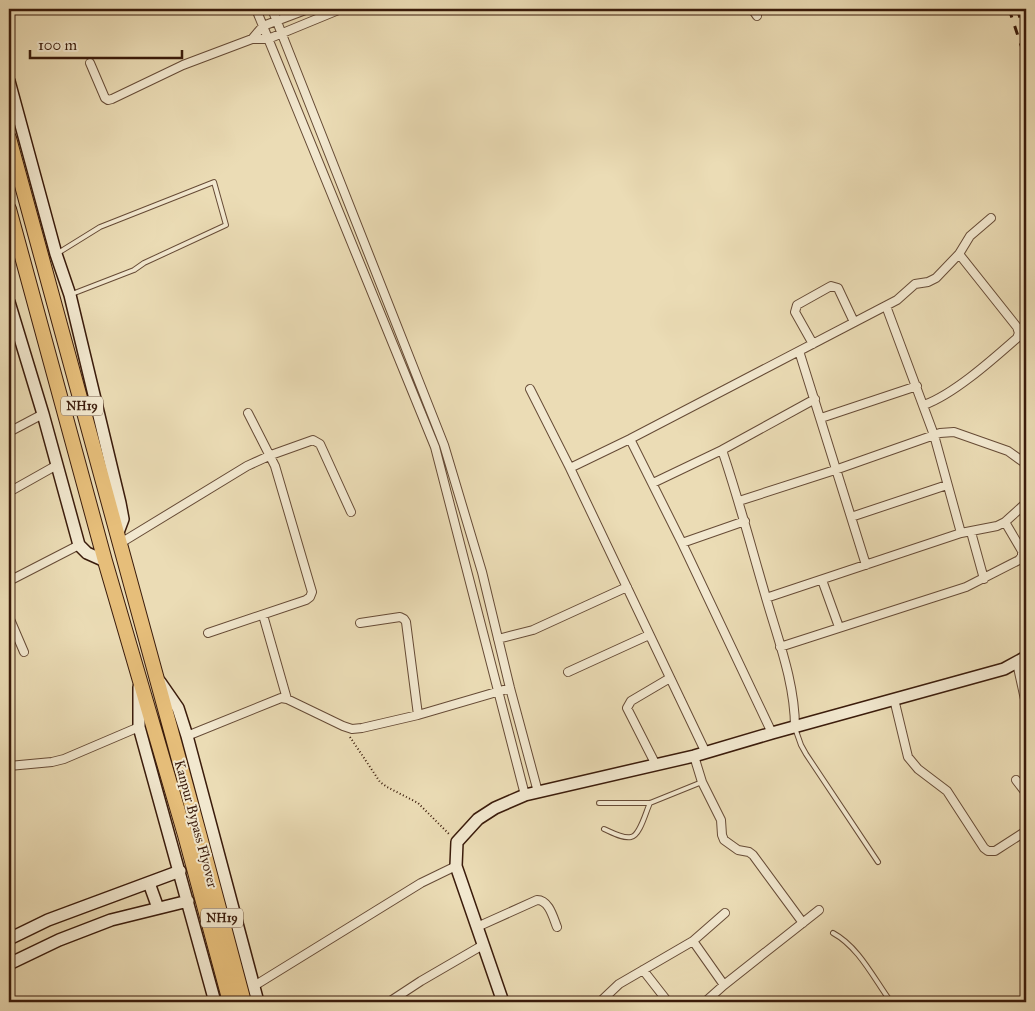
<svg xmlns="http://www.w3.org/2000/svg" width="1035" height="1011" font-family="'IM FELL Great Primer',serif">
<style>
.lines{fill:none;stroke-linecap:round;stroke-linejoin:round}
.lane-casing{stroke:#664b36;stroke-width:6}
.street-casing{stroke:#664b36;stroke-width:10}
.secondary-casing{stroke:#3a1b0b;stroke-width:14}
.highway-casing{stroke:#3a1b0b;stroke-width:16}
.path{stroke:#3a1b0b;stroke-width:2;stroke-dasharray:1 2.5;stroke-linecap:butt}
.lane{stroke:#f2e8cf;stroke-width:4}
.street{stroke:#f2e8cf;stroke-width:8}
.secondary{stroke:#f2e8cf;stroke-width:11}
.highway{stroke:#e6be7a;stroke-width:14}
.rail{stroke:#3a1b0b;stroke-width:3;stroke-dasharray:9 9;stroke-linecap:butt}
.labels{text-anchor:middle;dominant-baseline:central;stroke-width:4;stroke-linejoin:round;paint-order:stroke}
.shield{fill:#f2e8cf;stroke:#715846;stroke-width:1}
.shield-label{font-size:12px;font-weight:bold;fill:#3a1b0b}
.street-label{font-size:14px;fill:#3a1b0b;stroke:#f2e8cf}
</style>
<rect width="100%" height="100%" fill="#ebdcb5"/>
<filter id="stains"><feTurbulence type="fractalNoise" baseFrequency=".004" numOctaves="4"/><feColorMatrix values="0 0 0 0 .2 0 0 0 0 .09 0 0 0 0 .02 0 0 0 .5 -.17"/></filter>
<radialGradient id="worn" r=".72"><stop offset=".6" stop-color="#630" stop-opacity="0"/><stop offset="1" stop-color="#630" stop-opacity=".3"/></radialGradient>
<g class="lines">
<defs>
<path id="lane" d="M58,253l42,-26 114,-45 12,43 -82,38 -10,7 -62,24
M795,728l6,17 5,9 72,108
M599,803h51l52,-21
M604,829c7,3 19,10 27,8 9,-1 15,-26 19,-34
M833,933c26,14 41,46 58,69"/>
<path id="street" d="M256,9l179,438 90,348
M272,9l172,436 38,127 28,116 28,104
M752,9l5,7
M252,39l11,-13 45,-17
M90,63l15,35 3,2 4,-1 71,-34 69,-26h16l73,-30
M886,306l48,129 27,98
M813,344l-18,-32 2,-7 34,-19 7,2 16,34
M799,351l67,214
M530,389l40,79 136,285
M924,405c30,-11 68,-45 93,-67l2,-5 -2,-6 -58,-73
M821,418l96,-32
M9,432l34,-18
M630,439l52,104 90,190
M722,450c17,50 30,100 45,151 12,41 28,83 28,127
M570,468l60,-29 267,-139 18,-16 13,-2 8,-4 23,-24 11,-18 21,-18
M653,483l69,-33 93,-51
M9,492l48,-27
M739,501l96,-31 105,-37 14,-1 54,19 18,13
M851,517l96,-32
M971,532l13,47
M682,543l63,-22
M119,544l128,-78 24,-11 42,-15 7,4 31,68
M822,580l17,47
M9,581l70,-36
M766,598l195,-65 36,-7 8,-4 21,-19
M263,615l24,84
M9,617l15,35
M360,623l40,-6 4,2 2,3 12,93
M208,633l98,-33 4,-3 2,-5 -37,-126 -27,-53
M498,639l35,-9 94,-43
M780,647l186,-60 53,-27 3,-4v-5l-17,-29
M1017,663l9,41
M568,672l81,-37
M894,699l14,58 10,12 29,22 37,57 4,3h7l31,-20
M187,736l94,-38 6,1 56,27 9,3 10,-1 56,-13 92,-27
M694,756l8,26 19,38 1,15 2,5 14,10 11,2 4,3 50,68
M656,765l-29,-57 4,-7 39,-23
M9,766l43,-4 12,-3 75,-32
M1016,780l10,13
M477,927l60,-27c12,0 16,17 20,27
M693,941l31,44
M643,970l25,32
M254,986l167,-103 35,-17
M389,1002l32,-21 62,-36
M600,1002l19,-18 74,-43 32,-28
M705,1002l19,-17 95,-75"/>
<path id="secondary" d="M9,81l47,173 14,41 50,208 3,16 -6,16
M9,302l34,112 36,131 8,8 18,8
M160,682l18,26 9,28 71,266
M139,687v40l76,275
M149,883l9,25
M9,939l39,-19 132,-49
M9,964l50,-24 52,-20 77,-19
M503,1002l-47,-136 1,-24 21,-23 17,-11 30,-13 169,-39 78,-23 232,-64 22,-12"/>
<path id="highway" d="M9,138l190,695 45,169
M9,209l96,352 80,274 45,167"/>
</defs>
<use href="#lane" class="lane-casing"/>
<use href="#street" class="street-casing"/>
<use href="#secondary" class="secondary-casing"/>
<use href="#highway" class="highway-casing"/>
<path class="path" d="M350,737l30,45 7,5 31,16 32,32"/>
<use href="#lane" class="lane"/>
<use href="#street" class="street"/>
<use href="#secondary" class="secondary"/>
<use href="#highway" class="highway"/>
<path class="rail" d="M1009,9l17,51
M1017,9l9,26"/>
</g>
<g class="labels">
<g class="shield">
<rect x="61" y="396.5" width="42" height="19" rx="4"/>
<rect x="201" y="908.5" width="42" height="19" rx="4"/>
</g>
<g class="shield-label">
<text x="82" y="406">NH19</text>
<text x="222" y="918">NH19</text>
</g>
<g class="street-label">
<text transform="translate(196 824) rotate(75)">Kanpur Bypass Flyover</text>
</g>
</g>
<rect width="1035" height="1011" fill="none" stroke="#ebdcb5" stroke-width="30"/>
<rect x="10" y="10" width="1015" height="991" fill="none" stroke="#3a1b0b" stroke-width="2.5"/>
<rect x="15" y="15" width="1005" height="981" fill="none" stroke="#3a1b0b"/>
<path d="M30 50v8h152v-8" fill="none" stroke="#3a1b0b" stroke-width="2.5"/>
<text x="38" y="50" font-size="15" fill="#3a1b0b" stroke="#f2e8cf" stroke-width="4" paint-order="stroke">100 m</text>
<rect width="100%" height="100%" filter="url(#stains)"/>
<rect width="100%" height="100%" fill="url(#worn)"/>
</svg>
